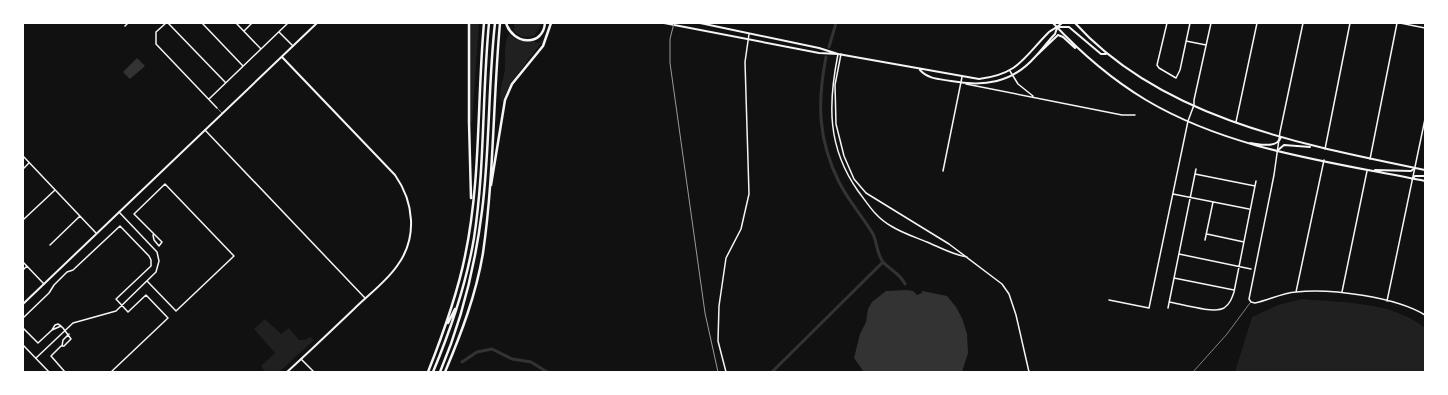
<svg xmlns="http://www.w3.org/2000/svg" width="1448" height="395" font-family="Montserrat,sans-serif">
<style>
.green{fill:#202020}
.water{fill:#333}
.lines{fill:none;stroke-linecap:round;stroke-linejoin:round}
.canal{stroke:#333;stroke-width:3}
.service{stroke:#f5f5f5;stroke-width:0.5}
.minor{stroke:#f5f5f5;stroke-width:1.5}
.tertiary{stroke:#f5f5f5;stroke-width:1.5}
.secondary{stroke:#f5f5f5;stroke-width:2}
.primary{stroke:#f5f5f5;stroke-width:2}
.motorway{stroke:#f5f5f5;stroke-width:2.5}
.rail{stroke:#9a9a9a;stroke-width:1}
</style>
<rect width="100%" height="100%" fill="#111"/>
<path class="green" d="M470,23h9l-7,101 -2,-3z
M514,23h28l-7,12c-9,4 -16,2 -22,-5l2,-2z
M509,34c14,12 19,4 29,9l6,-4 -33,44 -9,19c-4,-4 0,-21 2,-27 3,-11 -2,-30 5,-41z
M1302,299c41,4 90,2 123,29v44h-190l17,-55 26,-12z
M265,319l16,15 8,-6 10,12h6l5,-3 4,3 -35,32h-14l-4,-6 14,-13 -21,-24z"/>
<path class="water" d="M137,58l8,8 -15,13 -7,-7z
M907,290l6,1 4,4 5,-2v-2l25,5 9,11 6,11 5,16 1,19 -6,19h-98l-10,-14 6,-24 6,-12 2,-13 4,-7 14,-11z"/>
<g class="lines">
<path class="canal" d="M829,47l7,-24
M826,57c-9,46 -8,83 13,125 9,18 23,34 34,52 4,8 4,21 10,28 7,8 17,11 22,22
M462,362l15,-10 15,-3 20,10 19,3 16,10
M772,372l111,-110"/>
<path class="service" d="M218,109l4,4
M1193,372l34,-38 23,-31"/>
<path class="minor" d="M166,23l-10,9v12l61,64
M168,23l57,59
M202,23l41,43
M236,23l25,26
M1167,23l-10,42 2,3 17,10 4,-8 10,-47
M1303,23l-23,109 -6,43 -25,124 2,3 4,1c14,-3 27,-10 41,-11 34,-4 100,5 129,23
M1400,23l25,5
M125,26l3,-3
M244,31l8,-8
M279,32l14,14
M1186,41l20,4
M838,54c-10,50 -11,93 20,137 10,13 18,27 33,35 11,7 24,11 36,16 12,5 26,13 40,15
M841,54l-6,31 1,39 8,32 10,23 12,14 83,51 53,40 7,10 7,21 13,57
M1010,71l8,13 15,12
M966,84l156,31h13
M209,99l79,-76
M1236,122l21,-99
M205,130l160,168
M1325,149l25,-126
M23,156l73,77
M1370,159l27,-136
M23,169l6,-6
M943,171l19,-94
M1195,174l60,12
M1173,194l76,15
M24,219l31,-29
M1207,234l37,8
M1205,240l8,-38
M50,245l30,-29
M1179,254l72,15
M23,262l21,22
M23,270l4,-4
M1174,278l60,12
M147,281l29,30 58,-55 -69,-72 -31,30 28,28 -3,4 -5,-6 -1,-5
M1296,292l28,-132
M1342,292l25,-121
M1109,300l40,8 39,-187 6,-16v-5l17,-77
M1387,301l38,-182
M1169,302c12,2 45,12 55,6 6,-4 8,-10 10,-16l22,-111
M1168,308l28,-139
M23,318l26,-25 5,-8 13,-13 6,-2 47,-44 29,30 2,4v6l-35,33 12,13 18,-17 22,23 -57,54
M61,326l-9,4 3,-5 3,-1c2,1 4,3 5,4l8,11 -7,7h-2l1,-6 6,-6
M23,328l15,15 14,-13
M61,346l-10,10 14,16
M36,358l37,-35 43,-12 40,-39 3,-11 -2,-9 -38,-40
M301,359l13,13
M726,372l-8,-31 1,-35 7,-48 15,-29 8,-35 -4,-132 4,-28"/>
<path class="tertiary" d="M23,345l26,27"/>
<path class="secondary" d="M282,57l113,118c19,27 23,63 2,91 -11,16 -29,29 -43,43 -22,21 -44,42 -67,63
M23,304l294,-281"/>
<path class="primary" d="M664,23l155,30 19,1
M700,23l119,25 19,6 141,25c40,-5 44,-21 70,-47 4,-3 9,-5 13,-9
M1053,23c28,30 58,56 93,77 84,50 185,62 279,81
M1075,23c87,96 229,122 350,147
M1058,27h11l32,27h5
M1037,55l21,-20 5,2 12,11
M920,70c8,9 19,9 31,11 33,6 61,2 84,-24 7,-7 13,-16 20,-23l2,-6
M1250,143c9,1 27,6 31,-6
M1278,150l6,-5 26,2
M1375,170l36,1 4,-3
M1412,179l3,-3h10"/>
<path class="motorway" d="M469,23v99l2,76
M506,23c7,22 37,24 39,0
M491,185l14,-85 7,-16 31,-38 8,-23
M448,323l7,-14
M428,372c15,-38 29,-76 37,-116 16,-76 12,-156 19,-233
M433,372c18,-43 33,-87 41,-134 11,-71 8,-143 15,-215
M440,372c22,-52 35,-105 42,-161 8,-62 6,-126 13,-188
M445,372c16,-38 31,-77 38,-119 11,-76 10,-153 17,-230"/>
<path class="rail" d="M674,23l-4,16v24l35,250 13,59"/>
</g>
<rect width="1448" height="395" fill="none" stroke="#ffffff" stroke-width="48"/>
</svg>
